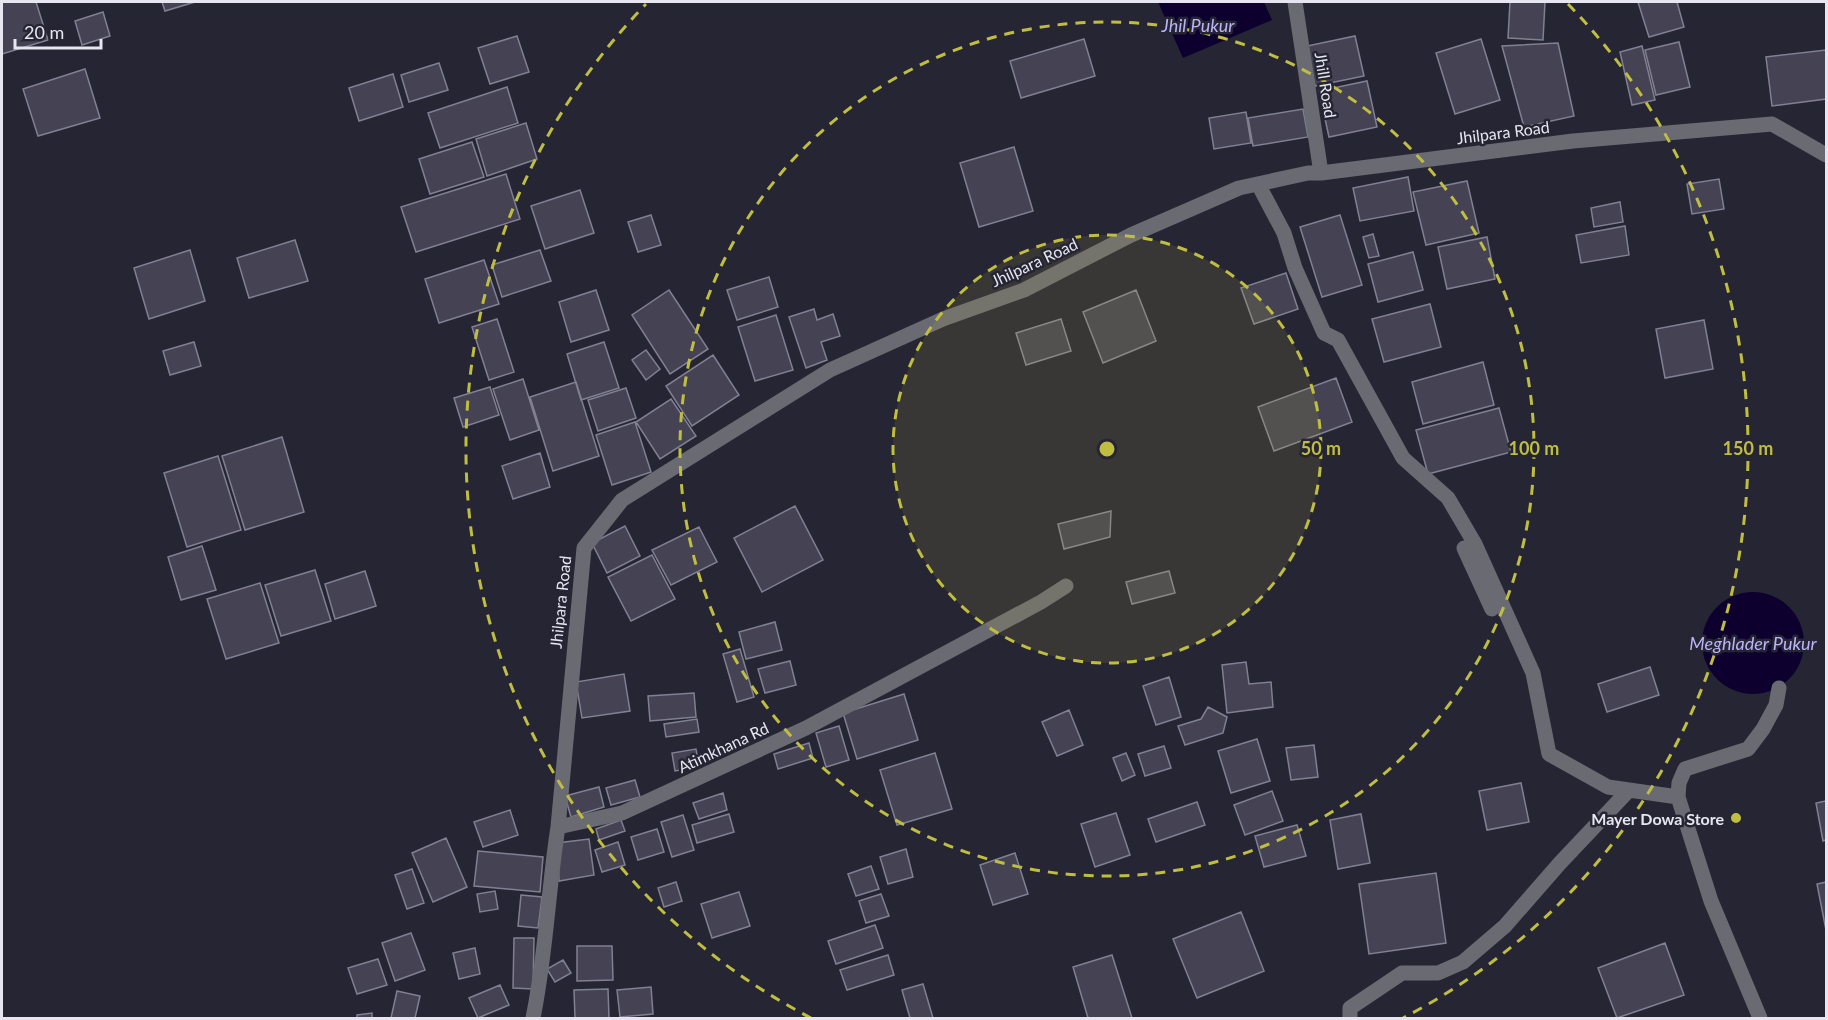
<svg xmlns="http://www.w3.org/2000/svg" width="1828" height="1020" font-family="Lato,sans-serif">
<style>
.water{fill:#0e002e}
.building{fill:#444253;stroke:#818093;stroke-width:1.5}
.lines{fill:none;stroke-linecap:round;stroke-linejoin:round}
.tertiary{stroke:#6a6a72;stroke-width:15}
.ring{fill:none;stroke:#bfbe41;stroke-width:3;stroke-dasharray:10 8}
.poi-dot{fill:#bfbe41;stroke:#262534;stroke-width:2}
.labels{text-anchor:middle;dominant-baseline:central;stroke-width:5;stroke-linejoin:round;paint-order:stroke}
.street-label{font-size:16px;fill:#e6e5f0;stroke:#262534}
.poi-label{font-size:16px;font-weight:bold;fill:#e6e5f0;stroke:#262534;text-anchor:end}
.water-label{font-size:18px;font-style:italic;fill:#bbb4f8;stroke:#262534}
.centre{fill:#bfbe41;stroke:#262534;stroke-width:3}
.ring-label{font-size:18px;text-anchor:middle;font-weight:bold;fill:#bfbe41;stroke:#262534;stroke-width:5;stroke-linejoin:round;paint-order:stroke}
</style>
<rect width="100%" height="100%" fill="#262534"/>
<path class="water" d="M1158,2h106l8,18 -89,38z
M1702 643a51 51 0 1 1 102 0a51 51 0 1 1-102 0Z"/>
<path class="building" d="M2,2h34l12,38 -46,14z
M162,2h33l-30,9z
M1510,2h35l-2,38 -35,-2z
M1638,2h39l7,25 -35,10z
M103,12l7,24 -28,9 -7,-24z
M517,36l12,36 -39,12 -12,-36z
M1355,36l9,40 -49,10 -8,-40z
M1084,39l11,37 -74,22 -11,-37z
M1481,39l19,61 -45,14 -19,-61z
M1679,42l11,45 -34,8 -11,-45z
M1558,43l16,73 -50,11 -22,-81z
M1642,46l13,54 -23,5 -12,-53z
M1826,50v49l-54,7 -6,-49z
M439,63l9,27 -39,12 -8,-27z
M85,69l15,49 -62,18 -15,-47z
M393,74l10,33 -44,14 -10,-33z
M1367,81l10,46 -48,10 -10,-46z
M507,87l11,36 -78,25 -12,-35z
M1303,109l5,28 -55,9 -5,-28z
M1246,112l5,31 -37,6 -5,-31z
M526,123l11,36 -50,17 -11,-37z
M472,142l12,35 -54,17 -11,-35z
M1014,147l19,64 -54,16 -19,-64z
M506,174l14,45 -104,33 -15,-45z
M1408,177l6,34 -54,10 -7,-33z
M1719,179l5,30 -32,5 -5,-30z
M1467,181l12,52 -53,12 -13,-53z
M580,190l14,43 -49,16 -14,-43z
M1620,202l3,20 -29,5 -3,-19z
M651,215l10,30 -23,7 -10,-30z
M1340,215l22,70 -40,12 -22,-70z
M1625,226l4,29 -48,8 -5,-28z
M1373,234l6,22 -10,2 -6,-21z
M1487,237l8,42 -48,10 -9,-42z
M295,240l13,41 -59,17 -12,-40z
M190,250l15,51 -56,18 -15,-51z
M540,250l11,31 -49,16 -10,-32z
M1413,252l10,38 -45,12 -10,-38z
M484,260l15,44 -60,19 -14,-44z
M1286,273l12,36 -44,15 -13,-36z
M769,277l9,30 -41,13 -10,-30z
M596,290l13,40 -38,12 -12,-40z
M669,290l39,59 -38,25 -38,-59z
M1136,290l20,51 -53,22 -20,-51z
M1430,304l11,43 -57,15 -12,-43z
M814,309l3,11 16,-6 7,22 -19,6 6,18 -21,8 -17,-51z
M776,315l17,55 -38,11 -17,-54z
M497,319l17,53 -25,8 -17,-53z
M1061,319l10,32 -45,14 -10,-32z
M1704,320l9,49 -48,9 -9,-49z
M194,342l7,24 -31,9 -7,-24z
M604,342l15,46 -38,12 -14,-46z
M646,350l14,19 -14,11 -14,-20z
M713,355l26,40 -47,31 -26,-40z
M1483,362l11,43 -71,19 -11,-42z
M1336,378l16,44 -78,29 -16,-44z
M523,379l16,51 -29,10 -17,-51z
M576,382l23,74 -46,15 -23,-74z
M490,387l9,28 -36,12 -9,-29z
M626,388l10,30 -38,13 -10,-31z
M671,399l25,37 -36,23 -24,-37z
M1499,408l12,44 -83,22 -12,-44z
M635,422l16,50 -39,13 -16,-50z
M282,437l22,75 -59,18 -23,-74z
M540,453l10,34 -37,12 -11,-33z
M218,456l23,74 -54,17 -23,-74z
M795,506l28,54 -61,32 -28,-54z
M1111,511l-1,26 -46,12 -6,-25z
M625,526l15,30 -33,17 -15,-30z
M699,527l18,35 -46,23 -19,-35z
M202,546l14,44 -35,10 -13,-43z
M652,555l23,44 -44,22 -23,-44z
M315,570l16,51 -50,15 -16,-51z
M365,571l11,35 -41,13 -10,-35z
M1169,571l6,22 -43,11 -6,-22z
M260,583l19,60 -53,16 -19,-60z
M775,622l7,28 -36,9 -7,-27z
M740,649l14,48 -17,5 -14,-48z
M790,661l6,24 -31,8 -7,-24z
M1246,662l3,22 22,-2 2,25 -46,6 -5,-48z
M1650,667l9,28 -52,17 -9,-28z
M624,674l6,37 -48,7 -6,-36z
M1169,677l12,40 -25,8 -13,-39z
M694,693l2,24 -46,4 -2,-25z
M904,694l14,46 -61,19 -14,-46z
M1208,707l19,10 -4,16 -38,12 -7,-19 23,-7z
M1069,710l14,35 -26,11 -15,-34z
M697,719l2,13 -33,5 -2,-13z
M839,726l10,34 -23,7 -10,-34z
M1257,739l13,42 -39,12 -13,-42z
M809,743l4,15 -35,11 -4,-15z
M1314,745l4,32 -27,3 -5,-32z
M1164,746l7,22 -26,8 -7,-22z
M696,749l3,18 -24,4 -3,-18z
M935,753l17,56 -55,16 -17,-55z
M1126,753l9,22 -13,6 -9,-23z
M635,780l5,17 -29,8 -5,-17z
M1521,783l8,39 -42,8 -8,-39z
M599,787l5,20 -33,10 -6,-21z
M1272,791l11,30 -38,14 -11,-30z
M723,793l4,17 -28,9 -6,-16z
M1826,801v39l-3,1 -7,-38z
M1197,802l8,23 -49,17 -8,-23z
M510,810l8,25 -35,12 -9,-25z
M1116,813l14,42 -35,12 -14,-43z
M729,814l5,18 -37,11 -5,-18z
M1361,814l9,49 -32,6 -8,-49z
M683,815l11,35 -22,7 -11,-35z
M621,820l4,11 -26,9 -3,-11z
M1297,825l9,31 -42,11 -9,-31z
M657,829l7,23 -26,8 -7,-23z
M446,838l21,49 -34,15 -21,-49z
M589,839l5,36 -35,6 -2,-38z
M618,842l7,23 -23,7 -7,-22z
M906,849l7,28 -25,7 -8,-27z
M478,851l65,6 -3,35 -66,-6z
M1015,853l13,41 -35,11 -13,-40z
M871,866l8,23 -23,7 -8,-22z
M412,869l12,34 -17,6 -12,-34z
M1436,873l10,70 -77,11 -10,-70z
M676,882l6,19 -18,6 -6,-19z
M1826,882v48l-9,-46z
M495,891l3,18 -18,3 -3,-18z
M739,892l11,34 -38,12 -11,-34z
M881,894l8,22 -23,7 -7,-22z
M521,895l21,2 -4,31 -20,-2z
M1241,912l23,59 -67,27 -24,-59z
M875,925l8,23 -47,16 -8,-23z
M411,933l14,37 -30,11 -13,-38z
M514,938h20l-1,51 -20,-1z
M1665,943l19,52 -67,23 -19,-50z
M577,946h35l1,34 -36,1z
M475,948l5,26 -21,5 -6,-26z
M888,955l6,20 -47,15 -7,-20z
M1112,955l20,63h-44l-15,-51z
M378,959l9,26 -30,9 -9,-26z
M563,960l8,13 -16,9 -8,-13z
M923,984l10,34h-23l-8,-28z
M500,985l9,20 -31,13 -9,-20z
M651,987l2,27 -33,3 -3,-27z
M608,989l1,29h-34l-1,-28z
M397,991l23,5 -5,22h-24z
M372,1013v5h-15v-3z"/>
<g class="lines">
<path class="tertiary" d="M1295,2l26,171
M1258,184l26,49 11,35 29,65 14,7 65,118 45,40 27,46 58,129 16,81 59,33 70,10 33,104 49,117
M1464,548l28,61
M1678,797l1,-14 6,-14 63,-20 15,-20 13,-24 3,-17
M558,827l26,-279 38,-48 208,-130 113,-51 81,-29 107,-55 108,-47 69,-15h13l252,-32 199,-17 54,31
M533,1018c13,-63 15,-127 25,-191l64,-14 184,-85 235,-126 25,-16
M1350,1018v-10l52,-35h36l25,-11 42,-36 55,-63 69,-73"/>
</g>
<circle cx="1107" cy="449" r="214" fill="#bfbe41" fill-opacity=".12"/>
<g class="ring">
<circle cx="1107" cy="449" r="214"/>
<circle cx="1107" cy="449" r="427"/>
<path d="M811 1018A641 641 0 0 1 646 4M1568 4A641 641 0 0 1 1403 1018"/>
</g>
<circle class="poi-dot" cx="1736" cy="818" r="6"/>
<g class="labels">
<g class="street-label">
<text transform="translate(1326 85) rotate(81)">Jhill Road</text>
<text transform="translate(1503 132) rotate(-7)">Jhilpara Road</text>
<text transform="translate(1034 262) rotate(-25)">Jhilpara Road</text>
<text transform="translate(560 602) rotate(-84)">Jhilpara Road</text>
<text transform="translate(723 747) rotate(-25)">Atimkhana Rd</text>
</g>
<g class="poi-label">
<text x="1724" y="818">Mayer Dowa Store</text>
</g>
<g class="water-label">
<text x="1198" y="25">Jhil Pukur</text>
<text x="1753" y="643">Meghlader Pukur</text>
</g>
</g>
<circle cx="1107" cy="449" r="9" class="centre"/>
<g class="ring-label">
<text x="1321" y="455">50 m</text>
<text x="1534" y="455">100 m</text>
<text x="1748" y="455">150 m</text>
</g>
<rect width="1828" height="1020" fill="none" stroke="#e6e5f0" stroke-width="6"/>
<path d="M15 39v9h86v-9" fill="none" stroke="#e6e5f0" stroke-width="3"/>
<text x="24" y="39" font-size="18" fill="#e6e5f0" stroke="#262534" stroke-width="4.5" paint-order="stroke">20 m</text>
</svg>
